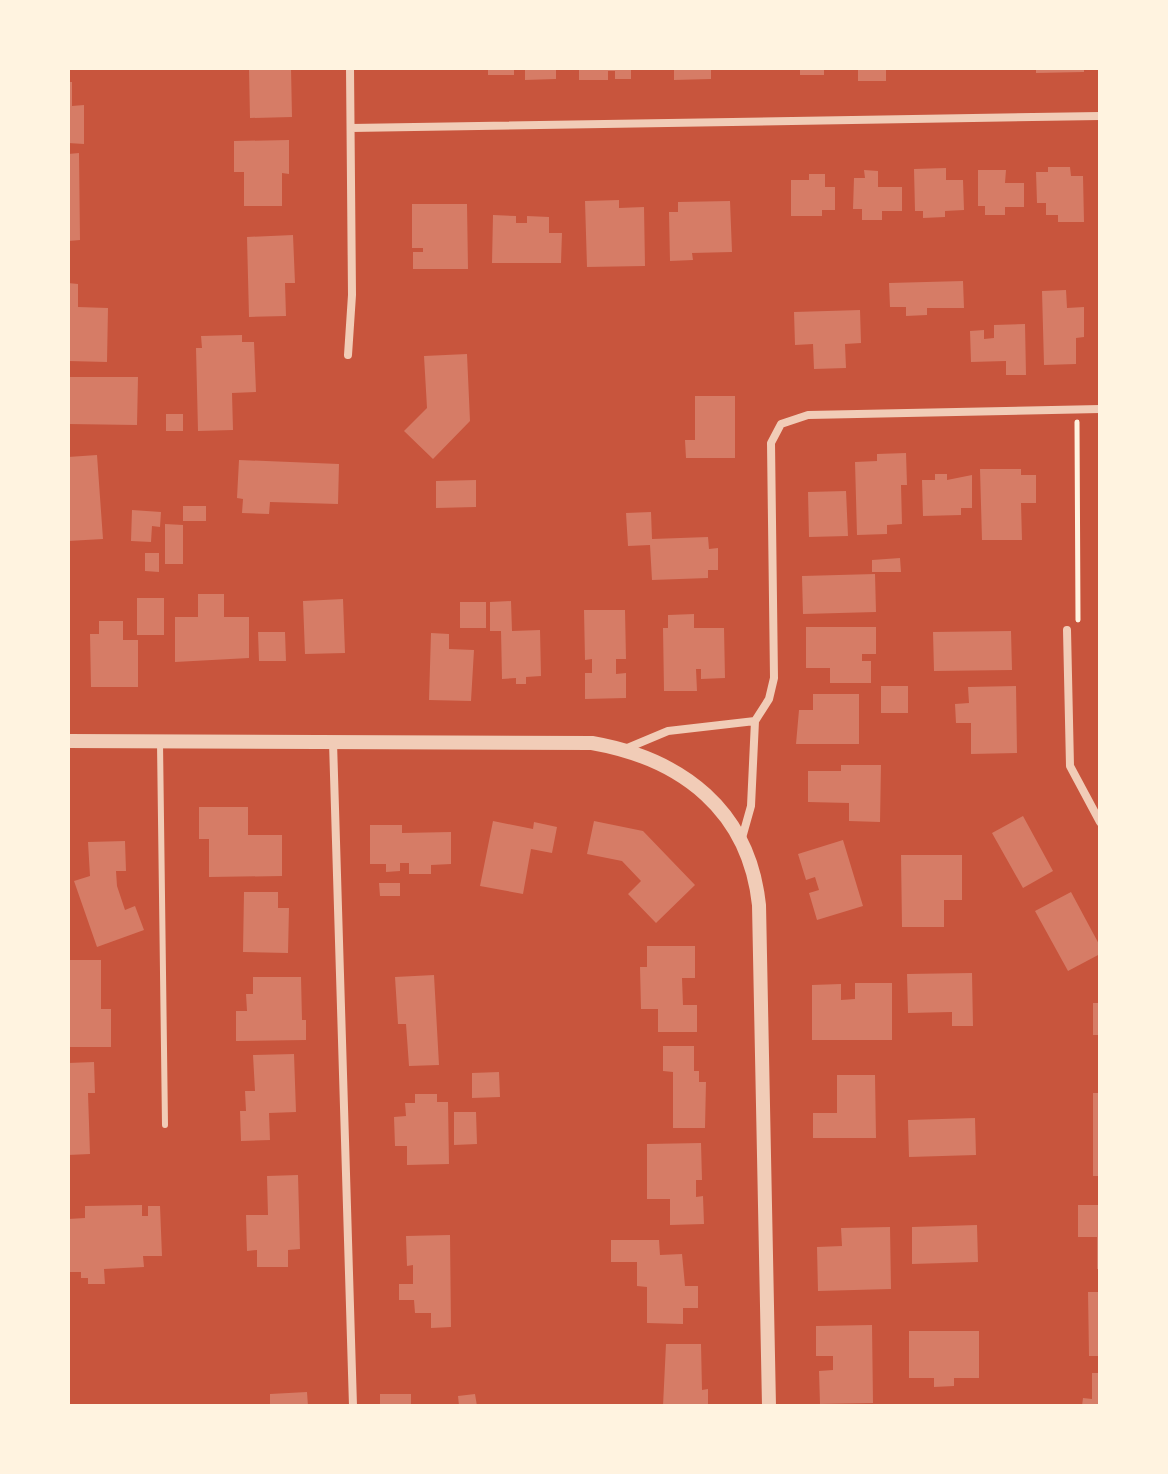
<svg xmlns="http://www.w3.org/2000/svg" width="1168" height="1474" font-family="Raleway,sans-serif">
<style>
.building{fill:#d67c66}
.lines{fill:none;stroke-linecap:round;stroke-linejoin:round}
.path{stroke:#fff3e0;stroke-width:5}
.service{stroke:#f1ccb7;stroke-width:6}
.minor{stroke:#f1ccb7;stroke-width:8}
.tertiary{stroke:#f1ccb7;stroke-width:14}
</style>
<rect width="100%" height="100%" fill="#c8553d"/>
<path class="building" d="M249,68h42l1,49 -42,1z
M488,68h26v7h-26z
M525,68h31v11l-31,1z
M579,68h52v11h-16v-8h-7v9h-29z
M674,68h37v11l-37,1z
M800,68h24v7h-24z
M858,68h28v13h-28z
M1036,68h48v4l-48,1z
M68,82h4v24l12,-1v39l-16,-1z
M289,140v34l-7,-1v33h-38v-34h-10v-31z
M79,153l1,87 -12,1v-87z
M1048,167h22l1,9h12l1,46h-26v-7h-12v-12h-9l-1,-31h12z
M946,168v12h17l1,30 -19,1v6l-22,1v-7h-8l-1,-42z
M864,170l14,1v16h24v24h-20v9h-20v-11h-9l1,-31h11z
M978,170h28l-1,13h19v24h-19v8h-20v-9h-7z
M809,174h16v13h10v23h-13v6h-31v-36h18z
M619,200v8l25,-1 1,59 -58,1 -2,-66z
M730,201l2,51 -40,1 1,7 -23,1 -1,-49h9v-10z
M412,204h55l1,65h-55v-17h10v-4h-11z
M493,215l23,1v7h11v-7l22,1v16h13l-1,30h-69z
M293,235l2,48h-10l1,33 -37,1 -2,-80z
M963,281l1,27h-37v7l-21,1v-9h-16l-1,-24z
M68,283l10,1v23l30,1 -1,54 -39,-1z
M1066,290l1,18 17,-1v30l-8,1v26l-32,1 -2,-74z
M860,310l1,33 -16,1 1,24 -32,1 -1,-25 -18,1 -1,-33z
M1025,324l1,51h-20v-14l-35,1 -1,-31 14,-1v9l10,-1v-13z
M242,335v7h12l2,50 -24,1 1,37 -35,1 -2,-83h6l-1,-12z
M467,354l3,67 -37,38 -29,-28 23,-23 -3,-52z
M68,377h70l-1,48 -69,-1z
M695,396h40v62h-49l-1,-18h10z
M166,414h17v17h-17z
M906,453l1,32h-6l1,39 -15,1v9l-30,1 -2,-73 22,-1v-7z
M97,455l6,84 -35,2v-84z
M239,460l100,4 -1,40 -68,-2 -1,12 -27,-1 1,-14 -6,-1z
M980,469h41v6h15v28h-15l1,37h-40z
M935,474h12v6l25,-5v33h-11v7l-38,1 -1,-36h13z
M476,480v27l-40,1v-27z
M846,491l2,45 -39,1 -1,-45z
M183,506h23v15h-23z
M132,510l29,2 -1,15 -8,-1 -1,16 -20,-1z
M651,512l1,27 56,-2 1,12 9,-1v22h-10v8l-56,2 -2,-35 -22,1 -2,-33z
M165,524l18,1v39h-18z
M145,553h14v19l-14,-1z
M900,558l1,14h-29v-12z
M875,574l1,38 -73,2 -1,-38z
M198,594h26v23h25v41l-74,4v-45h23z
M137,598h27v37h-27z
M343,599l2,54 -40,1 -2,-53z
M511,601l1,30 28,-1 1,46 -15,1v7h-10v-6l-14,1 -1,-48h-11v-29z
M460,602h26v26h-26z
M584,610h41l1,49h-10v15l10,-1v25l-41,1v-26h7v-14l-7,1z
M694,614v14h30l1,50 -24,1v-10h-5l1,22h-33l-1,-63h5v-13z
M99,621h24v19h15v47h-47l-1,-53h9z
M806,627h70v27h-14v7h9v22h-41v-15h-24z
M1011,631l1,39 -78,1 -1,-39z
M258,632h27l1,29h-27z
M431,633l18,1v15l25,1 -3,51 -42,-1z
M881,686h27v27h-27z
M1016,686l1,67 -46,1v-31h-15l-1,-19 14,-1 -1,-16z
M813,694h46v50h-63l3,-34h14z
M841,765h40l-1,57 -31,-1v-18l-41,-1v-31h33z
M199,807h49v28h34v41l-73,1v-38h-10z
M1023,816l30,55 -30,17 -31,-55z
M493,821l40,8 1,-7 23,5 -5,26 -21,-4 -8,45 -43,-8z
M594,821l49,10 52,54 -39,38 -28,-29 13,-13 -19,-20 -35,-7z
M370,825h32v8l49,-1v32l-20,1v9h-22v-11h-9v8l-14,1v-8h-16z
M843,840l20,66 -46,14 -8,-27 10,-3 -4,-13 -9,3 -8,-26z
M125,841l1,30h-10l1,15 8,24 10,-4 9,24 -47,17 -23,-66 16,-5 -2,-34z
M901,855h61v45h-18v27h-42z
M379,883h21v13h-20z
M244,892h34v16h11l-1,45 -45,-1z
M1071,892l29,54v8l-32,17 -33,-60z
M647,946h48v32h-13l1,27h14v27h-39v-23h-17l-1,-42h7z
M68,960h33v49h10v38h-43z
M972,973l1,53h-21v-14l-44,1 -1,-39z
M434,975l5,90 -30,1 -3,-42h-8l-3,-47z
M253,977h48l1,43h4v20l-70,1v-30h11l-1,-17h7z
M855,983h37v57h-80v-55l29,-1v16l14,-1z
M1093,1003h7v32h-7z
M663,1046h31v25h5v11h7l-1,46h-32v-56l-10,-1z
M294,1054l2,58 -27,1 1,27 -29,1 -1,-30h6l-1,-20h10l-2,-36z
M94,1062l1,31h-7l2,61 -22,1v-92z
M499,1072l1,25 -28,1v-25z
M837,1075h38l1,63h-63v-25h24z
M1093,1093h7v83h-7z
M415,1094h22v8h11l1,62 -42,1v-19h-12l-1,-29 12,-1 -1,-13h10z
M454,1112h22l1,32 -23,1z
M975,1118l1,37 -67,2 -1,-37z
M701,1143l1,37h-6v17l7,-1 1,28 -34,1v-26h-23v-55z
M298,1175l2,74 -12,1v17h-31v-17l-10,1 -1,-36h22l-1,-39z
M142,1205v11h6v-10h12l2,50h-19l1,11 -40,2 1,15h-17v-6h-7v-6h-13v-53l17,-1v-12z
M1078,1205h22v64h-3v-32h-19z
M977,1225l1,37 -66,2v-37z
M890,1227l1,62 -73,2 -1,-44 25,-1 -1,-18z
M450,1235l1,92 -20,1v-15h-16l-1,-13h-15v-16h14v-19l-6,1 -1,-30z
M611,1240h48l1,15 22,-1 3,32h13v22h-15v16l-36,-1v-36l-10,-1v-24h-26z
M1088,1292h12v64h-11z
M872,1325l1,78 -53,1 -1,-33 14,-1v-14h-17v-30z
M909,1331h70v47h-25v8l-20,1v-9h-25z
M666,1344h35l1,46 6,-1v17h-45z
M1092,1373h8v33h-18l1,-8 9,1z
M307,1392l1,14h-38v-12z
M380,1394h31v12h-31z
M475,1394l2,12h-18l-1,-10z"/>
<g class="lines">
<path class="path" d="M1077,422l1,198"/>
<path class="service" d="M160,743l5,382"/>
<path class="minor" d="M351,128l749,-12
M348,355l4,-60 -2,-227
M1067,630l3,136 30,56
M333,742l20,664
M625,749l43,-18 87,-10 14,-22 5,-21 -3,-235 10,-19 27,-9 292,-6
M742,838l9,-32 4,-85"/>
<path class="tertiary" d="M68,741l524,2c91,16 157,68 167,162l10,501"/>
</g>
<rect width="1168" height="1474" fill="none" stroke="#fff3e0" stroke-width="140"/>
</svg>
